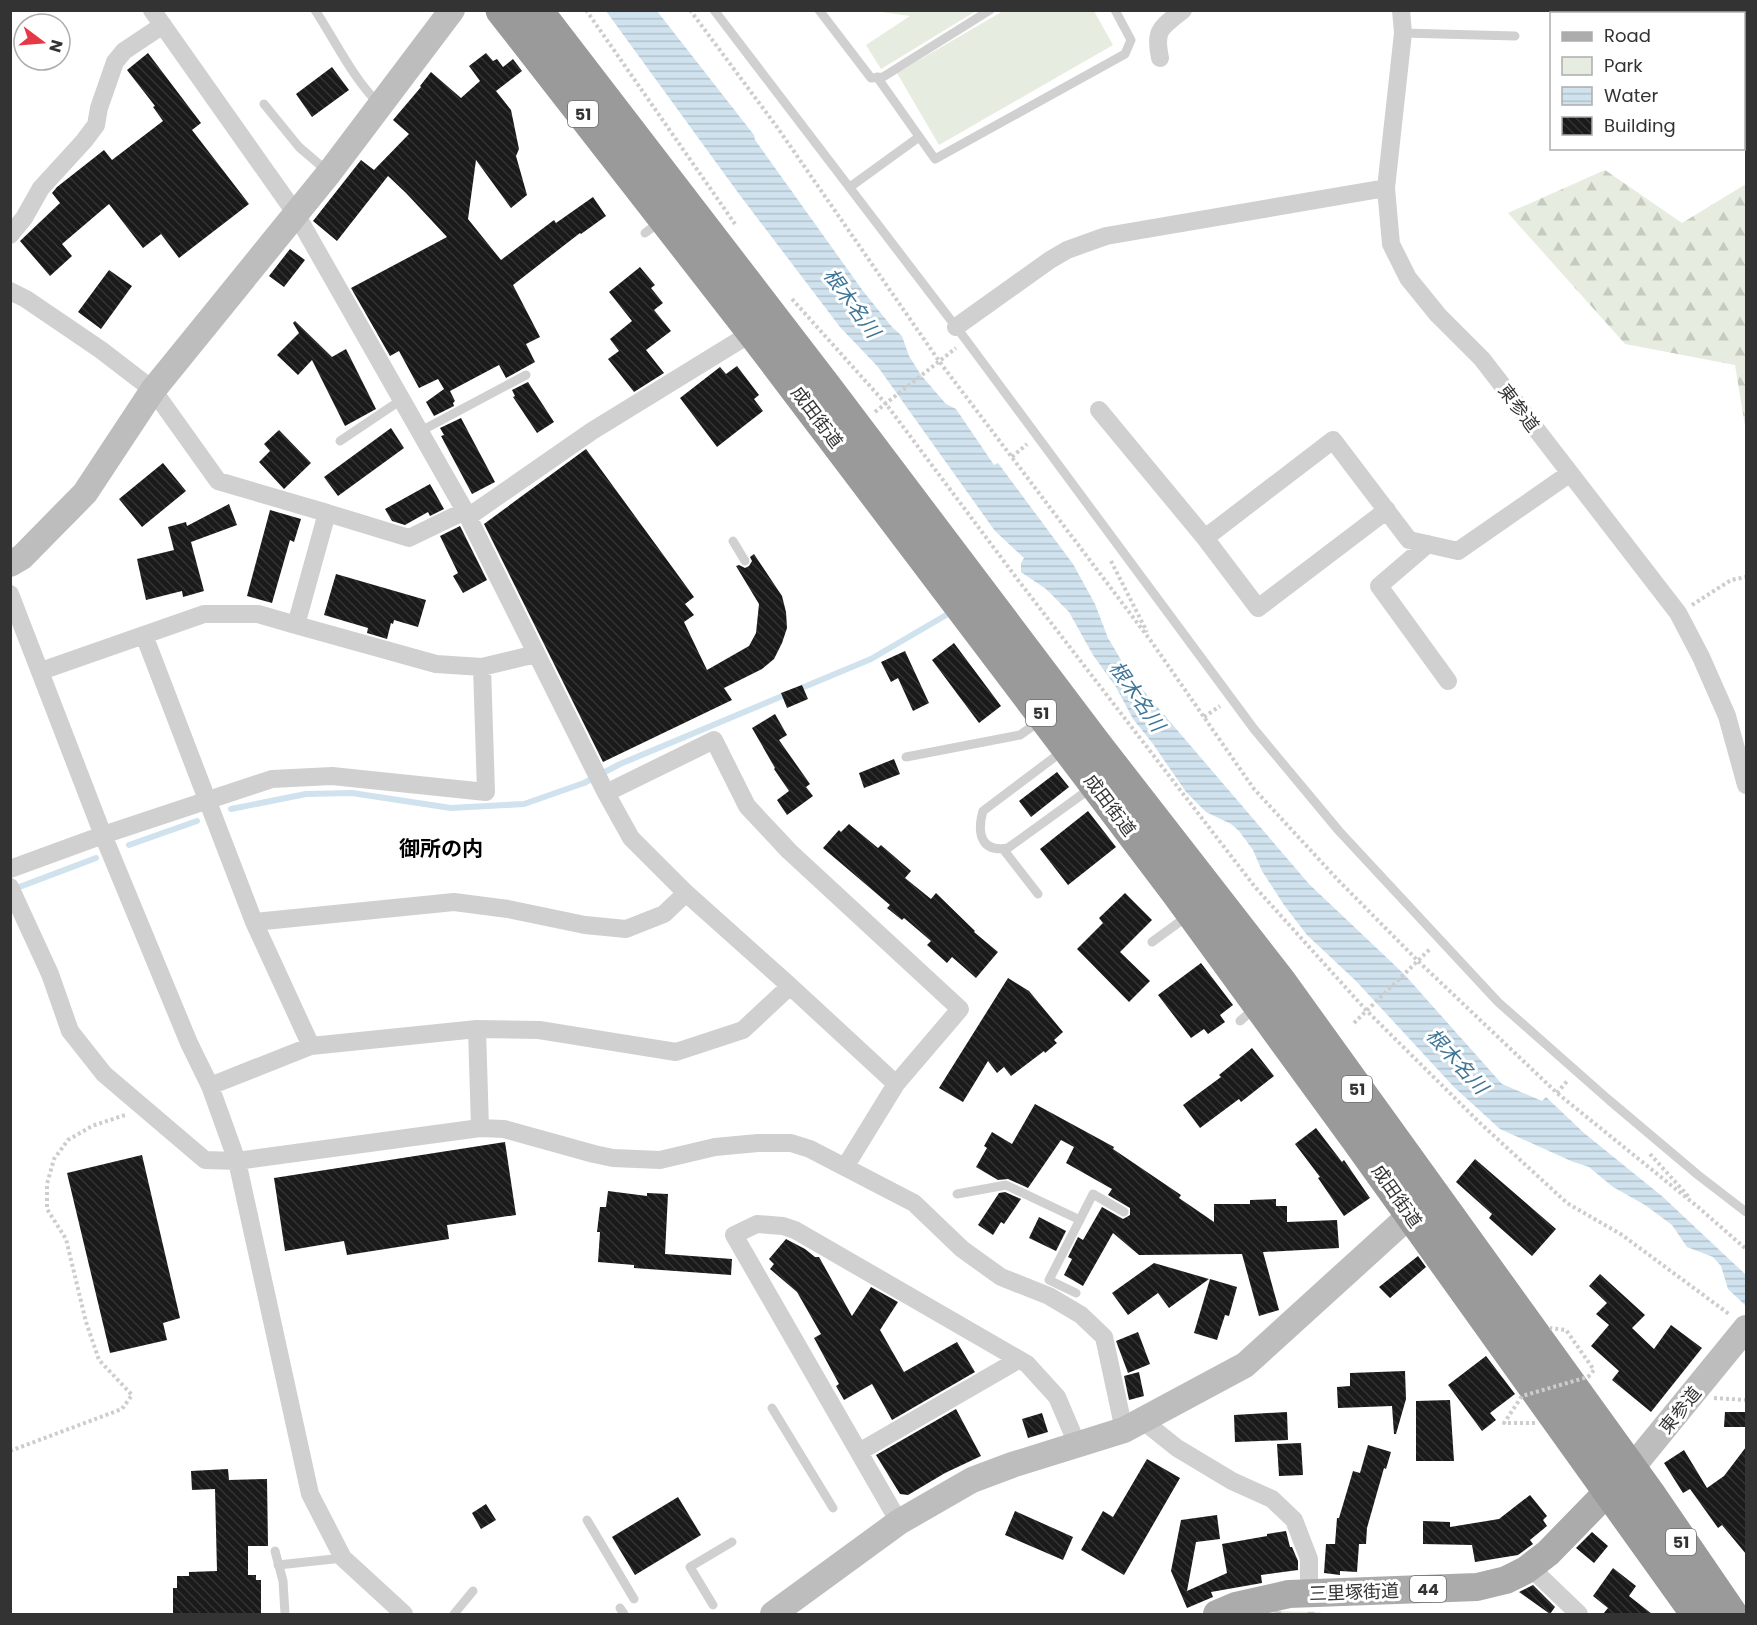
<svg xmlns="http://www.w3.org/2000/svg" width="1757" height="1625" font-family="Poppins,'Noto Sans JP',sans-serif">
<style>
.green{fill:#e6ecdf}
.forest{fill:url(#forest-firs)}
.water{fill:url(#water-rules)}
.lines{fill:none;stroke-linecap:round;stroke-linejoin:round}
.stream{stroke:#cfe2ee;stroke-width:6}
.building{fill:url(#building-back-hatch)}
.path{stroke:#cdcdcd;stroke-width:4;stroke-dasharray:3 3;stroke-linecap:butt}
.lane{stroke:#d0d0d0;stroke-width:9}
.street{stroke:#d0d0d0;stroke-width:18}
.secondary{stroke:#bdbdbd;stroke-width:26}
.primary{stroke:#ababab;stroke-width:28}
.highway{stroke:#9a9a9a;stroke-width:33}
.path-bridge{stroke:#cdcdcd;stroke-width:4;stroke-dasharray:3 3;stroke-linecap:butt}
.labels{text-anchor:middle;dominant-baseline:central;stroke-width:6;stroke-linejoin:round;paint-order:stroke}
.shield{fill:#fff;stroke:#707070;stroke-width:1.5}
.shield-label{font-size:16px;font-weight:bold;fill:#333}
.street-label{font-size:18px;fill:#333;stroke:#fff}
.water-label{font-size:20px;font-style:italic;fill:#3f7597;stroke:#fff}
.quarter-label{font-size:21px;font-weight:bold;fill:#000;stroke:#fff}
</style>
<defs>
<pattern id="forest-firs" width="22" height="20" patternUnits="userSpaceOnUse" patternTransform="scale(1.5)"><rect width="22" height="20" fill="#e6ecdf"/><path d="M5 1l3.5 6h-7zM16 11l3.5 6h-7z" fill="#c6cbc0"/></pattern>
<pattern id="water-rules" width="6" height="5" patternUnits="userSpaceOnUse" patternTransform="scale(1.5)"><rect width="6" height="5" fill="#cfe2ee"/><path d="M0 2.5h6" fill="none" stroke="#b2c2cd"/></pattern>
<pattern id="building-back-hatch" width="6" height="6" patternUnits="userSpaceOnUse" patternTransform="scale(1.5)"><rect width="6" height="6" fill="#1a1a1a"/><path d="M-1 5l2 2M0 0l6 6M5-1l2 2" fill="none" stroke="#333"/></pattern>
</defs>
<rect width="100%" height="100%" fill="#fff"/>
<path class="green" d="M874,11l102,-1v1l-95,58 -15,-24 44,-29z
M1003,11h91l19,34 -174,100 -42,-72z"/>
<path class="forest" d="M1605,170l77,53 64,-39v248l-11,-67 -110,-21 -117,-131z
M1272,1611l48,1 2,2h-60z"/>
<path class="water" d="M606,11h51l97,124 1,5 108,151 29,36 10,9 7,20 12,19 25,29 10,5 38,56 4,-2 75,101 22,40 13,34 22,37 179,209 95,90 98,110 40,17 4,-4 38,36 79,64 83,78v31l-18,-17 -7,-23 -8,-9 -26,-10 -15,-22 -27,-20 -32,-18 -24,-20 -18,-6 -71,-32 -46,-42 -98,-106 -49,-46 -23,-30 -22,-34 -9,-21 -14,-19 -8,-7 -25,-12 -20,-20 -33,-48 -20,-25 -17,-32 -23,-32 -24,-43 -23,-23 -25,-17v-9l3,-5 -29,-27 -117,-164 -38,-40 -101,-133z"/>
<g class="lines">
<path class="stream" d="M231,809l75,-15 46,-1 99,15 73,-4 60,-21 36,-19 251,-105 82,-48
M129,845l68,-24
M14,889l82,-31"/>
</g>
<path class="building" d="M148,53l53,70 -9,7 57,74 -70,54 -18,-24 -18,14 -34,-44 -47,40 10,12 -22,20 -30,-35 40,-38 -8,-10 5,-6 47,-37 8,10 51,-39 -10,-14 2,-1 -28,-36z
M486,53l7,8 4,-2 6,8 10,-8 9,12 -26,20 15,19 8,39 -3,7 11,39 -16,13 -35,-48 -8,59 33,41 53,-40 2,3 37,-26 13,19 -25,18 -1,-1 -67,52 27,52 -14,7 9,18 -29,16 -7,-13 -49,26 5,10 -2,2 1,3 -20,10 -8,-14 18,-13 -6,-10 -19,9 -20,-37 -9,5 -39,-68 96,-51 -41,-44 -18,-17 -51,65 -24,-20 48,-61 13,10 35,-36 -16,-14 28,-33 -1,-1 11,-14 30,26 19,-17 -11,-15z
M332,67l17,23 -37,27 -16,-23z
M290,249l15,11 -21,27 -15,-11z
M640,267l15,18 -4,3 12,15 -9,7 17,21 -25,19 18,23 -30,19 -26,-33 11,-8 -9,-12 22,-18 -23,-29z
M109,270l23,16 -31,43 -23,-17z
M295,321l37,36 14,-8 30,60 -31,17 -33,-66 -14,15 -21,-20 22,-22 -6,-10z
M737,366l22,29 -5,4 9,12 -46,36 -37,-49 40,-31 6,7z
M528,382l26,40 -17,11 -24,-36 2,-1 -3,-6z
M461,418l34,64 -23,12 -31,-58 3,-1 -4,-7z
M391,428l13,20 -66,48 -14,-19z
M279,430l32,33 -27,26 -25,-27 11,-11 -6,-7z
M586,449l108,148 -9,7 9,11 -10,7 23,48 42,-24 7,-13 3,-29 -23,-38 3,-1 6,3 4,-2 3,-5 -2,-4 4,-3 28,42 4,16 1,16 -5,15 -8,16 -12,10 -38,19 8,12 -129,62 -119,-238z
M163,463l23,28 -44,36 -23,-28z
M430,484l14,25 -14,7 -2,-4 -23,13 -13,-4 -7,-12z
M229,504l8,21 -46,17 13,49 -21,6 -1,-6 -36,9 -9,-41 37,-9 -6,-23 18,-5 1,4z
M270,510l31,9 -7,23 -4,-2 -18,63 -25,-7z
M460,526l27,54 -24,13 -10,-17 5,-3 -18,-37z
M336,574l90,26 -8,27 -24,-7 -1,4 -2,-1 -4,16 -20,-6 1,-5 -44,-13z
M954,643l47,63 -22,17 -47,-63z
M905,651l24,52 -16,8 -15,-33 -7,4 -10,-20z
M802,685l6,14 -21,9 -6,-15z
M775,714l12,21 -8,5 31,44 -4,3 7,9 -26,19 -10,-15 12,-9 -15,-22 1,-1 -23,-40z
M894,759l6,15 -36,14 -5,-15z
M1057,772l12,15 -38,30 -12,-16z
M1088,811l28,36 -48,38 -28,-36z
M849,824l29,24 3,-3 30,26 -6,7 26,21 5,-6 39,38 -1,1 24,20 -22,26 -24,-21 -5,6 -20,-18 4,-4 -27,-23 -2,2 -15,-12 3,-3 -67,-57 16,-18 2,2z
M1125,893l27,27 -32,32 30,29 -21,21 -52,-53 26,-26 -4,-5z
M1201,963l32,42 -13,10 5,7 -17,12 -4,-5 -13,9 -33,-43z
M1008,978l21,13 34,41 -9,8 3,3 -12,10 -1,-2 -33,25 -7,-9 -7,6 -9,-12 -25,41 -24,-14z
M1252,1048l22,28 -33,26 -2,-3 -39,29 -17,-23 38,-28 -2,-2z
M1035,1104l79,43 -1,2 68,46 -2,3 35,24v-18h36v-4l26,-1v7h11v16l50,-2 2,28 -76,4 16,58 -20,6 -17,-62 -103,1 -26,-22 -30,53 -19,-11 8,-16 -4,-2 10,-20 5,3 19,-33 21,12 7,-4v-7l-22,-13 4,-6 -46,-26 8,-16 -13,-7 -33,48 -20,-9 -10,1 -22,-13 11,-19 -3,-2 8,-14 20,12z
M1316,1128l26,34 2,-2 26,38 -26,18 -26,-38 2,-1 -25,-33z
M505,1142l11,73 -69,10 2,14 -102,16 -3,-14 -59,10 -11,-73z
M142,1155l38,163 -17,5 4,17 -57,13 -43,-180z
M1475,1159l81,70 -24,27 -43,-38 3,-4 -36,-32z
M608,1191l39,5v-3l21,1 -3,60 67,5 -1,16 -97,-7v-3l-36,-3 2,-30h-3l3,-25h6z
M1005,1192l16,7 -17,25 -3,-2 -8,13 -15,-10 21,-32z
M1039,1217l27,14 -10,20 -27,-13z
M786,1239l19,10 10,8h4l33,59 19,-29 27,15 -18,28 24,42 53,-30 18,30 -83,48 -20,-36 -28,16 -8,-14 3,-2 -25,-46 7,-4 -24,-42 -27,-23 4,-5 -5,-5z
M1418,1256l8,11 -36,31 -11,-11z
M1154,1263l55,16 -40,29 -11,-15 -30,22 -16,-22z
M1600,1274l45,41 -13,13 22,21 17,-24 31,23 -51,64 -39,-32 7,-9 -28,-25 18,-21 -13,-11 11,-11 -18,-17z
M1210,1279l27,8 -8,29 -4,-1 -8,25 -23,-7z
M1138,1332l12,32 -22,9 -12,-32z
M1486,1356l29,38 -25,19 6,7 -14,11 -34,-46z
M1405,1371l1,28 -10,35h-2l-2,-28 -54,2 -1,-21 13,-1v-13z
M1139,1372l5,24 -15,4 -5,-24z
M1450,1400l4,61h-38v-60z
M956,1409l25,47 -36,17 -37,22 -8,-1 -24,-39z
M1287,1412l1,28 -53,2 -1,-27z
M1725,1412h21v15h-22z
M1042,1413l6,19 -20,6 -6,-19z
M1301,1443l2,32 -24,1 -2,-32z
M1368,1445l23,7 -5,17 -2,-1 -17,60 -1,16h-7l-2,28 -17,-1v4l-16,-2 2,-29h9l2,-26h2l14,-47 7,2z
M1746,1447v107l-24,-29 -4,3 -28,-39 -7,4 -19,-30 20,-13 23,38 17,-12z
M1147,1459l33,19 -56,97 -43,-25 22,-39 10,6z
M228,1469l1,11 38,-1 1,67h-20v29h8v5h5v34h-88v-26h4v-12h12v-4l28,-1 -2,-82 -23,1 -1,-19z
M1530,1495l17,21 -4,4 4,6 -17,14 3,4 -15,11 -43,7 -3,-17 -49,-1v-23l27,1v5l49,-8z
M678,1497l23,38 -66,40 -23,-38z
M486,1504l10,16 -15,9 -9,-16z
M1015,1511l58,26 -10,23 -58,-25z
M1217,1515l3,24 -24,3 -9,49 40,-18 -5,-29 45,-8v-2l19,-3 4,16h2l6,14v9l-37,5 1,8 -51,9 2,5 -26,11 -16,-37 10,-51z
M1592,1532l16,14 -14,17 -18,-15z
M1613,1568l23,18 -7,10 23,18h-49l5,-6 -15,-12z
M1533,1585l22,22 -5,7 -31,-22z"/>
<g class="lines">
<path class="path" d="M586,10l149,214
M690,10l87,117 162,234 212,280 103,148 84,91 80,81 139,132 141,114 48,42
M792,299l94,105 132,176 237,307 111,123 114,113 87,80 55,32 107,79
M875,412l81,-64
M1012,457l15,-13
M1111,561l36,71
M1692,605l39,-25 15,-3
M1204,717l16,-11
M1354,1023l77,-75
M1557,1093l11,-13
M1650,1154l39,43
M1714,1398l32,2
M10,1451l112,-42 10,-14 -33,-35 -13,-38 -20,-83 -19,-30v-25l7,-25 14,-19 24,-14 33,-11"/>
<path class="lane" d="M315,10c21,32 37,67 64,94
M714,10l252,330 288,389 85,102 159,171 111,98 89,75 48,37
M819,10l52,68 12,-1 107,-67
M1403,33l112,3
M877,77l58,82 190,-105 6,-14 -16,-30
M264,104l35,43 28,24
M850,187l69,-50
M645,233l16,-12
M419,432l107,-57
M340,441l61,-41
M733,541l12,20
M1064,750l-81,61c-6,21 -3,42 25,37l83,-60
M906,757l114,-22 20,-14
M1003,849l35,45
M1152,942l37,-27
M1240,1021l15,-13
M957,1194l49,-9 74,35
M1076,1293l-27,-13 44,-86 31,18
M772,1408l61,100
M587,1520l47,79
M275,1551l8,30 2,33
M278,1565l65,-7
M713,1605l-23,-38 42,-25
M620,1608l4,6
M454,1614l19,-23"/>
<path class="street" d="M152,10l144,204 169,297
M1401,10l2,23 -17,155 5,56 17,34 30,37 44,44 196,254 23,44 26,59 19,69
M1160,58c-6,-29 1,-30 23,-48
M10,235l14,-17 17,-30 43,-47 12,-16 3,-17 16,-46 9,-11 39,-26
M10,291l16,8 75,51 52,40 65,91 109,32
M956,327l94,-67 17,-10 39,-14 280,-48
M1099,410l106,128 128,-98 76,100 49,11 111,-77
M468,517l124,-86 161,-99
M1205,538l53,70 129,-98
M1428,544l-49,42 69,95
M10,594l93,241 86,208 21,43 27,75 73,333 33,64 61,56
M296,625l140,39 46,3 54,-13
M144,635l110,287 57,124
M41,671l163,-57h54l38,11 31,-112 82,25 56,-27 141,282 25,45 55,55 104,93
M606,793l108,-53 33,66 42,45 171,158 -64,75
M10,869l93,-34 169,-56 60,-3 154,16 -4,-125
M10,887l40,87 20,57 34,43 101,86 32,1 243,-33 24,1 90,25 19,4 47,2 55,-13 43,-4h33l19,6 104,54 48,46 39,28 48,19 32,19 23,22 20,93
M254,922l200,-20 54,7 77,16 41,4 38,-15 22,-21
M477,1029l3,99
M210,1086l101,-40 166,-17 62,1 137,22 67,-22 47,-44 106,98 -51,83
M1142,1420l35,28 55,33 40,18 22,21 15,39v34
M859,1452l159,-92
M899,1522l-165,-287 23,-11 26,2 12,4 232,134 30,33 20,47
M1530,1567l49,47"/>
<path class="secondary" d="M10,564l12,-7 63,-64 68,-103 176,-217 123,-163
M1630,1470l116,-142
M773,1614l126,-92 73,-42 40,-15 112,-35 121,-65 165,-150 15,-12"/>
<path class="primary" d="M1217,1614l19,-8 53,-12 188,-7 29,-7 20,-10 22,-17 76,-78"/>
<path class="highway" d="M502,10l251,322 424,560 180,247 340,475
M536,10l291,379 268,355 185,238 371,515 80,117"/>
<path class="path-bridge" d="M1535,1423h-31l18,-27 66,-19 6,-7 -28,-40 -16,-2"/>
</g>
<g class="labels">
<g class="shield">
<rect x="568" y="101" width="30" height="26" rx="4.5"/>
<rect x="1026" y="700" width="30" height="26" rx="4.5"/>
<rect x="1342" y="1076" width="30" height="26" rx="4.5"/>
<rect x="1666" y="1529" width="30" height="26" rx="4.5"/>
<rect x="1410" y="1576" width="36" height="26" rx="4.5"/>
</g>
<g class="shield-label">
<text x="583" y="114">51</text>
<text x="1041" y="713">51</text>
<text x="1357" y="1089">51</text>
<text x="1681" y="1542">51</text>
<text x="1428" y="1589">44</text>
</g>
<g class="street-label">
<text transform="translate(1519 408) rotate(53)">東参道</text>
<text transform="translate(817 417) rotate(53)">成田街道</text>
<text transform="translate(1110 805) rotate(53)">成田街道</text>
<text transform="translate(1397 1196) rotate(55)">成田街道</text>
<text transform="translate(1680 1410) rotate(-51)">東参道</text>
<text transform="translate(1354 1592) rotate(-2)">三里塚街道</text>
</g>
<g class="water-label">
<text transform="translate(852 303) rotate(54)">根木名川</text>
<text transform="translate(1137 696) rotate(55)">根木名川</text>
<text transform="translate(1457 1061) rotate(48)">根木名川</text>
</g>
<g class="quarter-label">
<text x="441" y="848">御所の内</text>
</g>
</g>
<rect width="1757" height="1625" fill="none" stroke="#333333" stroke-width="24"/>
<rect x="1550" y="12" width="195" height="138" fill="#ffffff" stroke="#adadad" stroke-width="1.5"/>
<rect x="1562" y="32" width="30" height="9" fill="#ababab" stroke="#adadad" stroke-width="1.5"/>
<text x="1604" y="42" font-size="18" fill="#333333">Road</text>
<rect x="1562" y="57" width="30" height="18" fill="#e6ecdf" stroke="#adadad" stroke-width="1.5"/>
<text x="1604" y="72" font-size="18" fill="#333333">Park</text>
<rect x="1562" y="87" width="30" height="18" fill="url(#water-rules)" stroke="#adadad" stroke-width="1.5"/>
<text x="1604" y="102" font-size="18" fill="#333333">Water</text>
<rect x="1562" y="117" width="30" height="18" fill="url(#building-back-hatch)" stroke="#adadad" stroke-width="1.5"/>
<text x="1604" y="132" font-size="18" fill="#333333">Building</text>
<g transform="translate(42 42) rotate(106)"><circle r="28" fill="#ffffff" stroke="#adadad" stroke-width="1.5"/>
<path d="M0-4.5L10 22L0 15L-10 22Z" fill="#e63946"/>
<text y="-9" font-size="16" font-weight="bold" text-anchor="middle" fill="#333333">N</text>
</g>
</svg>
